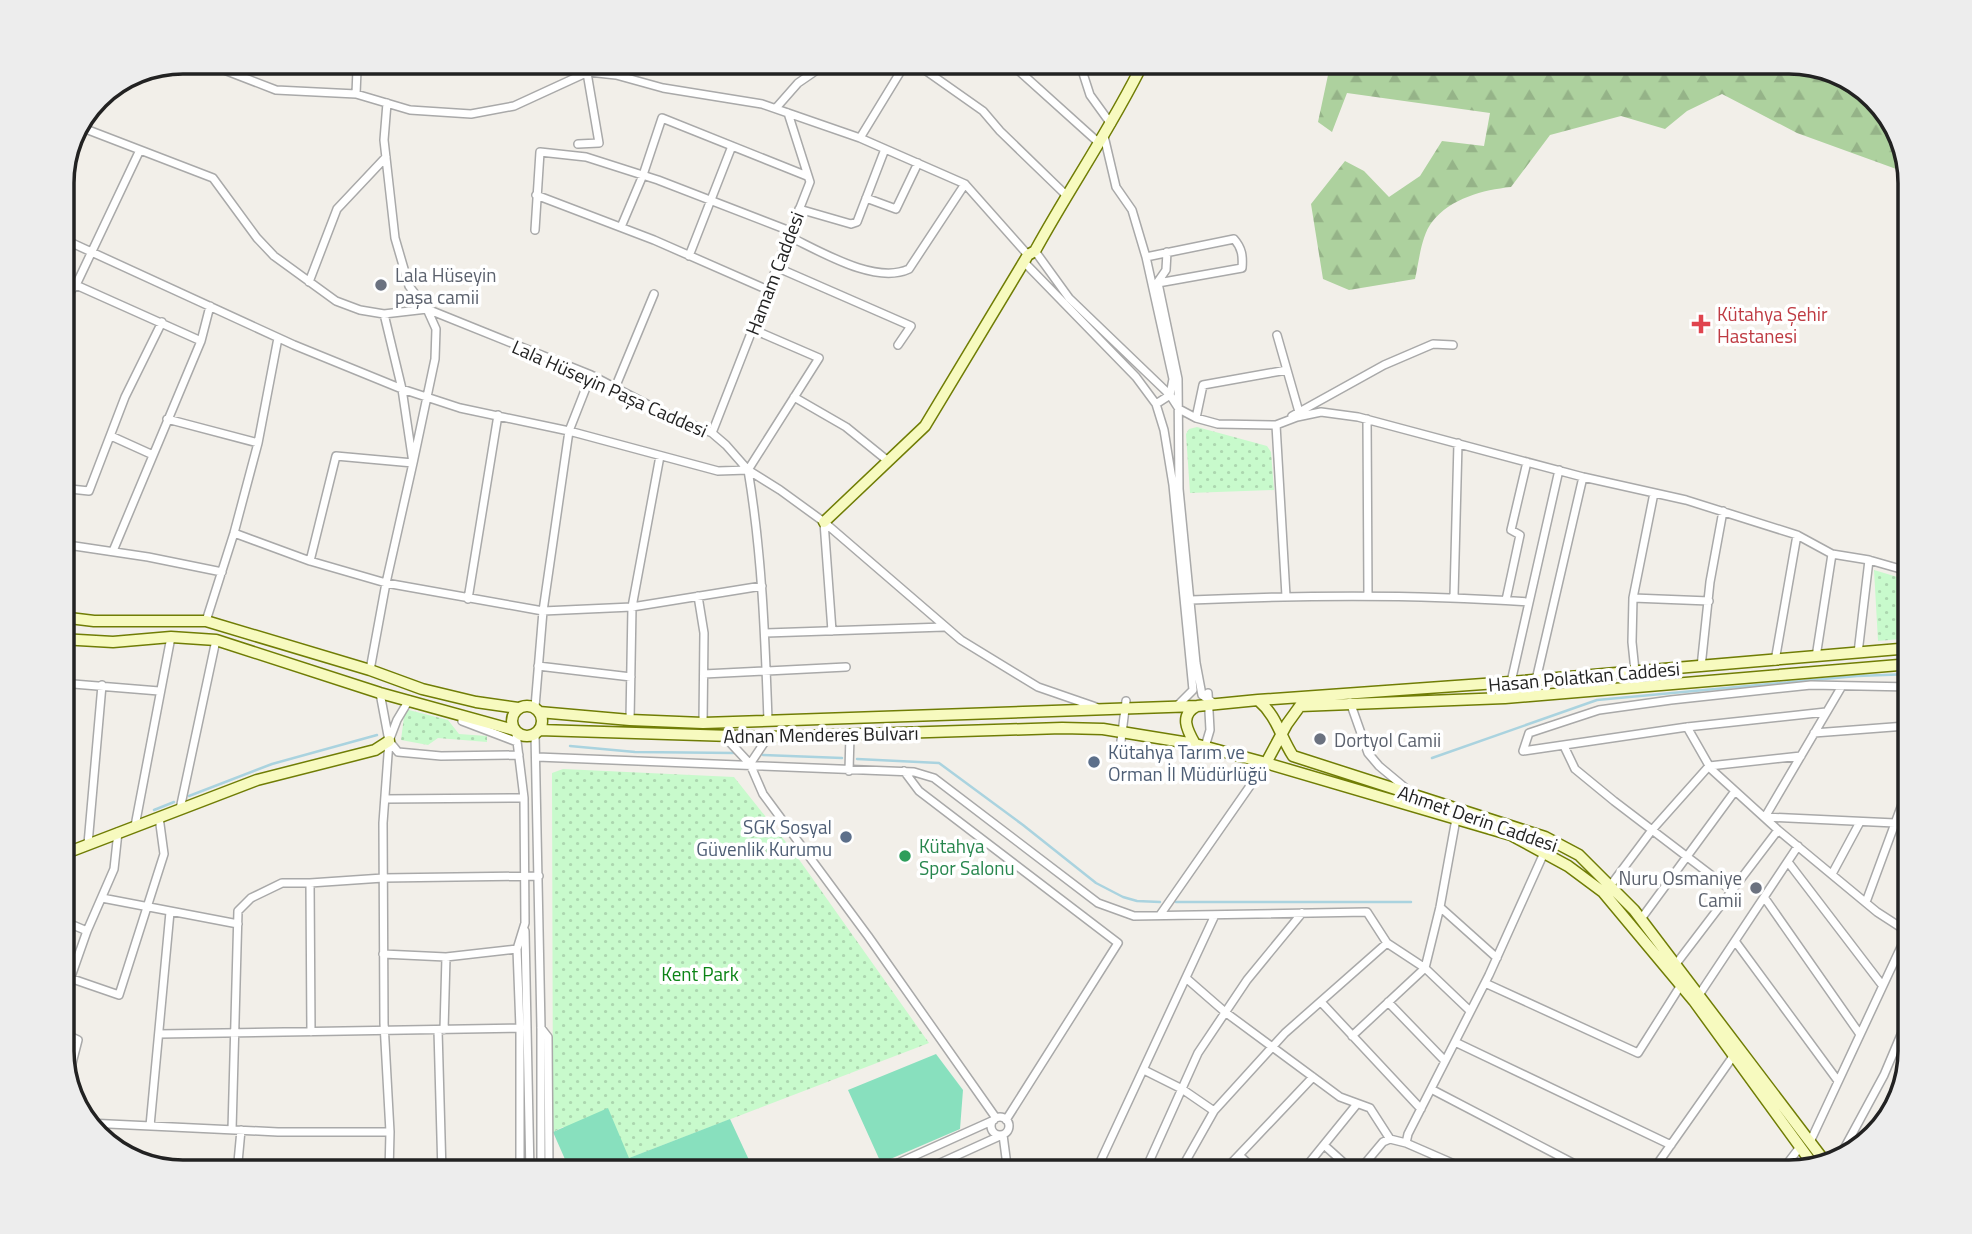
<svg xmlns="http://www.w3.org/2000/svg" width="1972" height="1234" font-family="'Titillium Web',sans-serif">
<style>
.forest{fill:url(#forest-firs)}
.park{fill:url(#park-dots)}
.pitch{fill:#88e0be}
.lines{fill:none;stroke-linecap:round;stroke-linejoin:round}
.stream{stroke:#aad3df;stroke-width:2.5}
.street-casing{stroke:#a9a9a9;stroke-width:10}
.secondary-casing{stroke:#707d05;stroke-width:13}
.street{stroke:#fff;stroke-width:7}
.secondary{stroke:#f7fabf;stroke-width:10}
.worship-dot{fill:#6b7280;stroke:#fff;stroke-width:2.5}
.health-dot{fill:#e0444e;stroke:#fff;stroke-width:2.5}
.service-dot{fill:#5c6f8a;stroke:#fff;stroke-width:2.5}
.leisure-dot{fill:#2e9e5b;stroke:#fff;stroke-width:2.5}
.labels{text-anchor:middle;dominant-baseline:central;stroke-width:7;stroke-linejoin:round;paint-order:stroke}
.street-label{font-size:19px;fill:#222;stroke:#fff}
.worship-label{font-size:19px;fill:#5b616d;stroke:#fff;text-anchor:start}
.health-label{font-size:19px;fill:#be3a42;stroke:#fff;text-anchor:start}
.service-label{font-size:19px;fill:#4e5e75;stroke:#fff;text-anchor:start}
.leisure-label{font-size:19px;fill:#27864d;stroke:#fff;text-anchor:start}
.park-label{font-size:19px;fill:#0c8416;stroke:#fff}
.rim{fill:none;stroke:#222;stroke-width:3.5}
</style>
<defs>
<pattern id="forest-firs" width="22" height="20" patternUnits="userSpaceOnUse" patternTransform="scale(1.75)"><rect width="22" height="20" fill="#add19e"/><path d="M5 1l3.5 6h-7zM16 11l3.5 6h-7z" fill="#95b388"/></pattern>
<pattern id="park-dots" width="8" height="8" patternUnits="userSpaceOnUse" patternTransform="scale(1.75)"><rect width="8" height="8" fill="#c8facc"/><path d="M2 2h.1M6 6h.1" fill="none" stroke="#acd6af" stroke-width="1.8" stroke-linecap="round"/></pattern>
</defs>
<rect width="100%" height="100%" fill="#f2efe9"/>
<path class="forest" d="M1331,61h459l61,17 43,43 16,53 -113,-41 -75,-39 -35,17 -22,18 -44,-13 -71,19 -39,52c-28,3 -60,11 -79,35 -11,14 -13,40 -17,57l-66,11 -26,-11 -12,-75 34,-43 19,10 25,26 31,-21 22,-35 42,5 6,-33 -143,-20 -15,39 -14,-10z"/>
<path class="park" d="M1197,427l70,19 4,6 3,38 -84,3 -4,-59 3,-5z
M1874,570l37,11v57l-33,3z
M405,709l43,11 11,14 28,2v6l-49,-4 -10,7 -27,-5z
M563,769l171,8 59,74 136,192 -300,115 -66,-31 -10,5 -1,-359z"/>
<path class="pitch" d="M936,1054l27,36 -3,39 -79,34 -33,-73z
M608,1108l21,50 101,-39 25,54h-184l-18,-41z"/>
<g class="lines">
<path class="stream" d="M570,746l65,6 100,1
M763,755l79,3
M1432,758l165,-58 260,-24 54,-2
M857,759l82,4 84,62 73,58 27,14 14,4 23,1
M189,796l83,-32 105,-29
M154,810l20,-8
M1176,902h235"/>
<defs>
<path id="street" d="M201,61l75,29 80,4 54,16 61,4 43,-8 74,-34 28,3 47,13 99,16 98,34 105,46 63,71
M912,61l71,50 17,20 66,64
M969,61l4,5 6,-5
M1008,61l91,82
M1079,61l11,34 21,29
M1081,67l11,-6
M589,71l22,-10
M356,94l1,-24 3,-9
M387,103l-3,37 11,98 14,48 18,23 164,66 69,36 52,22 14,12 22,25
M776,108l22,-25 32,-22
M83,128l130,50 44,60 17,18 62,45 24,9 24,4 43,-5 9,20 -1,30 -22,104 -77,-7 -26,105
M1104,136l12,51 16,23 14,47 27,122 -3,16 -14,9
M860,138l47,-77
M578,144l21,-1 -14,-82
M536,195l118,45 114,50
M866,198l30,11 22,-46
M799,209l52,15 6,-2 28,-73
M621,227l22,-52 19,-57 145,58
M535,230l5,-78 46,5 72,23 132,51
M788,236c32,15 87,49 121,33l56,-85
M61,238l233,107 108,44 58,19 109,23 149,40 30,-1 32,20 44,32 137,118 77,47 58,20
M1035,251l34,47 101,97 9,14 17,9 22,6 58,1 21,-8 24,-5 37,5 225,60 103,23 111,35 35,19 37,6 42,12
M689,256l43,-110
M1146,257l88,-18c8,9 9,17 8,29l-84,15 20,96 1,110 17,174 6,32 13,9
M1024,262l112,115 20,27 8,26 9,55 20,205 -16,16
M776,267l135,59 -13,19
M309,282l28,-73 49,-52
M1157,283l9,-13 1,-18
M76,285l125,56
M61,302l15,-17 63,-133
M1277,335l22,77
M615,388l39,-94
M794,397l52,30 42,34
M1292,416l92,-51 49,-21 20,1
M1196,418l7,-33 84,-15
M167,419l91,24
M1367,419l1,176
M1279,424l-3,1 10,171
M712,433l98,-251 -22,-69
M111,436l42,19
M748,470c14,83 17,166 20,250
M748,470l71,-112 -67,-29
M61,488l28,3 36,-94 37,-75
M824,522l8,109
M234,533l76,28 76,22 157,28 89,-4 130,-21
M61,544l87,13 74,15
M113,551l88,-210 9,-35
M698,596l6,37 -1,90
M1454,596l4,-153
M1633,598l76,3
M468,599l30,-184
M1191,600c113,-5 225,-6 337,2
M1506,600l14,-65 -9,-5 16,-68
M206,621l28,-88 24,-90 20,-105
M766,633l178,-6
M1858,653l11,-93
M1816,657l16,-103
M1775,661l22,-126
M538,666l93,11
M1701,667l9,-85 13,-71
M370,670l16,-87 27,-120 -11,-74 -18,-75
M1635,671l-3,-29 1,-44 21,-105
M704,674l142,-7
M1536,680l47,-203
M1511,682l48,-212
M61,683l98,8
M1842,686l-77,131 130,6
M380,693l9,48 9,11 43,4 78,-1
M1350,702l18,51 11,13 30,25
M535,707l8,-96 26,-180 22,-56
M1826,712l-139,15 -164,24 6,-18 70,-23 72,-10 140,-15 100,2
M630,720l2,-113 28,-151
M462,721l55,21
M1687,727l24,42 67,61 99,82 34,22
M516,733l8,65 1,125 -8,26 3,79v145
M1814,733l92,-7 5,2
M535,734l6,294v145
M724,736l26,28 13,30 105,142 128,182
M1121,741l5,-40
M1564,746l11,23 39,32 118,90
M537,757l377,15 20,6 164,125 36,13 233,-4 20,31
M1202,757l8,-27 -2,-37
M750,764l18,-27
M849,771l1,-36
M904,771l15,20 199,152 -112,177
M385,799l139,-1
M180,809l36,-169
M1456,819l-16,88 -15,61 45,43
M135,826l36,-189
M88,844l14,-159
M1788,862l94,123
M1832,874l28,-52
M310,883l1,149
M1610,886l42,-56 57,-64 92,-10
M1764,897l95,136
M102,898l136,26
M1866,902l45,-122
M1440,907l57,51
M1160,915l106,-152
M1641,919l94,-128
M61,920l26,11
M1901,928l10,-24
M525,931l5,242
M1735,941l103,140
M383,954l63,3 71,-8
M1676,964l102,-134
M61,975l58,20 45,-141 -5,-37
M1186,978l39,34 115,85 30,11 20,31
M1485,983l153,70 43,-68
M1699,995l99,-149
M1321,1002l100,107
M1388,1002l57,59
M61,1005l26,-74 27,-62 4,-37
M541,1028l7,9 1,136
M438,1030l4,143
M444,1030l2,-73
M61,1032l17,8 -10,39
M159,1034l361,-6
M1455,1042l216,103
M1144,1070l38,19 32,22
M1431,1089l161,84
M991 1126a9 9 0 1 1 18 0a9 9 0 1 1-18 0Z
M88,1123l190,9h112
M150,1126l20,-214
M232,1130l6,-219 13,-13 31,-15h28l73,-5 156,-2
M1003,1135l5,38
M1810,1142l98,-210
M1324,1145l31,28
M1239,1155l19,18
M1838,1160l46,-85 27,-64
M237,1173l4,-43
M389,1173l1,-41 -6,-109 -1,-200 6,-82 8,-21 12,-20
M876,1173l118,-53
M918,1173l84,-38
M1095,1173l120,-258
M1144,1173l54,-120 49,-73 55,-67
M1179,1173l35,-62 71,-78 102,-90 38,25 -73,68
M1222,1173l91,-96
M1301,1173l56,-69
M1357,1173l26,-31 7,-3 16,4
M1475,1173l-69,-30 2,-9 81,-159 55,-122
M1651,1173l83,-118
M1780,1173l20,-26"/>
<path id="secondary" d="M824,522l101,-96 103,-171 7,-4c35,-64 77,-124 109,-190
M61,617l33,4h112l164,49 52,19 54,13 42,6
M61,639l52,3 58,-5 45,3 164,53 134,37
M1258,700l253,-18 400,-34
M512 721a15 15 0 1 1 30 0a15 15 0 1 1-30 0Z
M539,712l91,8 73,3 494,-17 61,-6c19,16 22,36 35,56l252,81 34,18 55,55 192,253
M539,730l229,7 294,-9 41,1 92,15 71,19 245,72 57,31 35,26 91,109 120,165
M1195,744c-8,-14 -16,-29 2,-38
M1266,763l21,-39 13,-18 205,-8 406,-34
M61,855l196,-75 118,-30 14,-9"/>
</defs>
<use href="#street" class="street-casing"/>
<use href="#secondary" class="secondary-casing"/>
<use href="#street" class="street"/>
<use href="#secondary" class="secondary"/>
</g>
<g class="worship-dot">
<circle cx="381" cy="285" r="7"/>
<circle cx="1320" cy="739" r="7"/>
<circle cx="1756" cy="888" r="7"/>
</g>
<path class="health-dot" d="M1697.5 313.5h7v7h7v7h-7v7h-7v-7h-7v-7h7z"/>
<g class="service-dot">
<circle cx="1094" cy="762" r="7"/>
<circle cx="846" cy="837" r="7"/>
</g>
<circle class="leisure-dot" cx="905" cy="856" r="7"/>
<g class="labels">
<g class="street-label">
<text transform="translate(774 273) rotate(-69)">Hamam Caddesi</text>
<text transform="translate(610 388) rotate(24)">Lala Hüseyin Paşa Caddesi</text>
<text transform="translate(1584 676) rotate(-5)">Hasan Polatkan Caddesi</text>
<text transform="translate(821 734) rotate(-1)">Adnan Menderes Bulvarı</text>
<text transform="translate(1478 818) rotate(19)">Ahmet Derin Caddesi</text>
</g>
<g class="worship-label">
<text x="395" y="274">Lala Hüseyin<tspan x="395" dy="22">paşa camii</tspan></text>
<text x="1334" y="739">Dortyol Camii</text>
<text x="1742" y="877" text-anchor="end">Nuru Osmaniye<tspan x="1742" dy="22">Camii</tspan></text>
</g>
<g class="health-label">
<text x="1717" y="313">Kütahya Şehir<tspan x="1717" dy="22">Hastanesi</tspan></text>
</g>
<g class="service-label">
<text x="1108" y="751">Kütahya Tarım ve<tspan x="1108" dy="22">Orman İl Müdürlüğü</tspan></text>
<text x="832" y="826" text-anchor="end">SGK Sosyal<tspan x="832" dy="22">Güvenlik Kurumu</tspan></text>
</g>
<g class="leisure-label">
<text x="919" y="845">Kütahya<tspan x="919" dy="22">Spor Salonu</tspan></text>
</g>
<g class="park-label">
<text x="700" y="973">Kent Park</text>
</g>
</g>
<path d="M0 0H1972V1234H0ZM183 74H1789A109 109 0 0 1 1898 183V1051A109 109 0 0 1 1789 1160H183A109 109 0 0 1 74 1051V183A109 109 0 0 1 183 74Z" fill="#ededed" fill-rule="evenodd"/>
<path class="rim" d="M183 74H1789A109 109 0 0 1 1898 183V1051A109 109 0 0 1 1789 1160H183A109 109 0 0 1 74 1051V183A109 109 0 0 1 183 74Z"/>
</svg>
